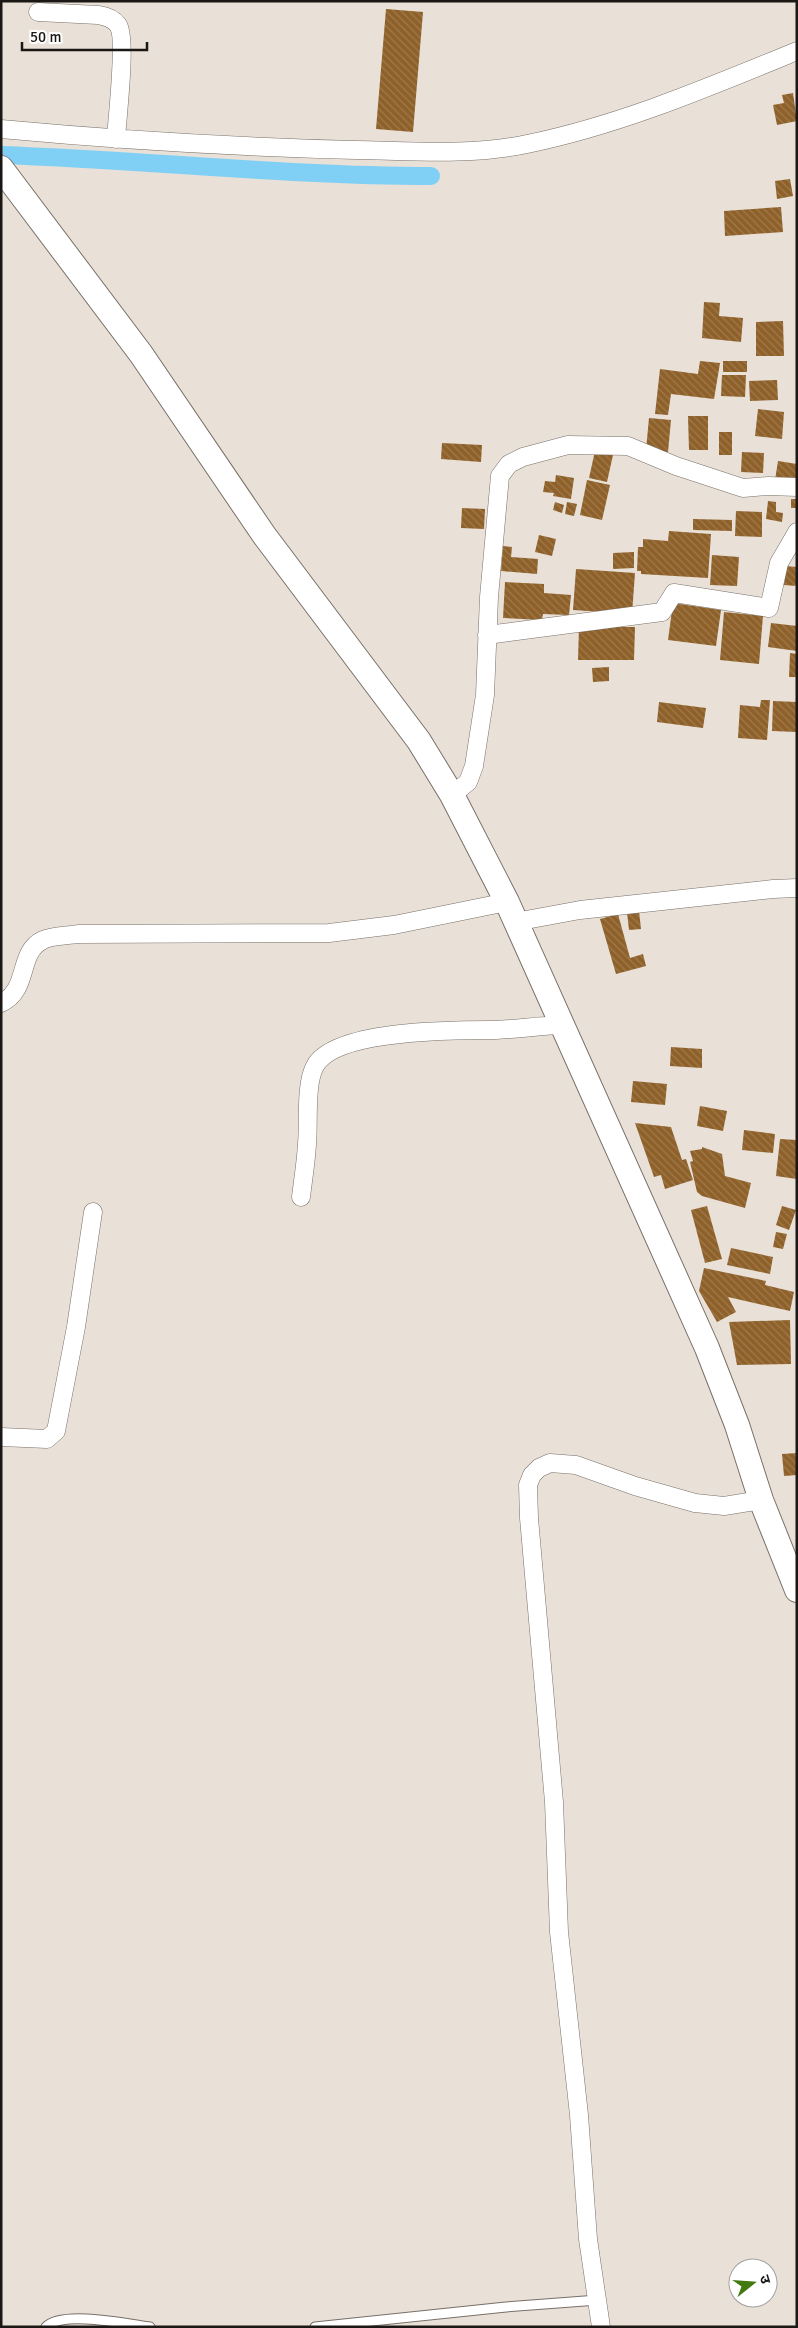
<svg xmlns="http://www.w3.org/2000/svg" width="798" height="2328" font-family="Signika,'Noto Sans Devanagari',sans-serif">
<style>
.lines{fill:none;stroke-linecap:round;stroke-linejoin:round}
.canal{stroke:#80d0f6;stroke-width:18}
.building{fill:url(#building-back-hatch)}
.service-casing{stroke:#787068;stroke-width:11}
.minor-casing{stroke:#787068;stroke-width:19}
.secondary-casing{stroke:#787068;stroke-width:26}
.service{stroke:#fff;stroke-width:9}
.minor{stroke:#fff;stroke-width:18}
.secondary{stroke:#fff;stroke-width:24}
</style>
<defs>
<pattern id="building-back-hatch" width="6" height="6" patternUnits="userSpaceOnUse" patternTransform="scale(1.25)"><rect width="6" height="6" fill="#8f6027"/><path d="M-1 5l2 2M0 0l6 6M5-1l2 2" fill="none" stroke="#9c7b52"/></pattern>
</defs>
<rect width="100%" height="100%" fill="#e9e0d7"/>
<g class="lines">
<path class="canal" d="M1,155c144,5 287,21 430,21"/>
</g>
<path class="building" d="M386,9l37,3 -10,120 -37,-3z
M793,93l4,28 -20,4 -4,-20 11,-2 -2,-8z
M790,179l3,17 -16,3 -2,-18z
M781,207l2,25 -58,4 -1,-25z
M704,302l16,1 -1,13 24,2 -2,24 -39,-4z
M783,321l1,35h-28v-34z
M700,361l20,2 -6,36 -43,-5 -3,21 -13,-1 5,-45 38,5z
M723,361h24v11h-24z
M722,375h24l-1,22 -24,-1z
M777,380l1,20 -28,1 -1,-20z
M758,409l26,3 -2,27 -27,-3z
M688,416h20v34h-19z
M649,418l22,2 -3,32 -22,-2z
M719,432h13v23h-13z
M442,443l40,2 -1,17 -40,-3z
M595,451l18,4 -6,27 -18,-4z
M742,452l22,1 -1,20 -22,-1z
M778,461l19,3v20l-22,-4z
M556,475l18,3 -3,21 -18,-3 1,-3 -11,-1 2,-11 10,1z
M587,480l23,5 -8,35 -22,-5z
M791,499h6v9h-6z
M768,501l8,1v10l7,1 -1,9 -16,-3z
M555,502l9,3 -2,8 -9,-3z
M567,502l10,2 -3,12 -9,-2z
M462,508l23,1 -1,20 -23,-1z
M736,511l26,1v25l-27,-1z
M693,519l39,1v11l-39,-1z
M669,531l42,3 -3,44 -67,-4v-3h-4l1,-24h5v-8l25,2z
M539,535l17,4 -4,17 -17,-4z
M503,546l9,1 -1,10 27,2 -1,15 -36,-3z
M634,552v16l-21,1v-16z
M712,555l27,2 -2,29 -27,-1z
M785,566l12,1v19l-13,-1z
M576,569l59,4 -3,41 -59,-4z
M505,582l39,2v9l27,2 -2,20 -26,-1 -1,6 -39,-2z
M673,603l48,7 -5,36 -48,-6z
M724,612l39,4 -4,48 -39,-4z
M771,623l26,3v25l-29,-4z
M579,627h56l-1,33h-56z
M790,653l7,1v23h-8z
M609,667v14l-16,1 -1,-14z
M761,700h9l-3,40 -29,-2 2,-33 20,2z
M773,701l24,1v30l-25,-1z
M659,702l47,6 -3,20 -46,-6z
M639,911l2,18 -12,1 -2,-18z
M618,914l12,44 13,-4 3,12 -30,8 -16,-55z
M671,1047l31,2v19l-32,-2z
M633,1081l34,3 -2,21 -34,-3z
M700,1106l27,5 -4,20 -26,-5z
M635,1123l36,4 11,33 4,-1 7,21 -28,9 -4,-14 -7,2z
M744,1130l31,4 -2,19 -31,-3z
M780,1139l17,1v39l-21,-3z
M702,1147l20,7 3,22 26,7 -6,25 -43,-12 -5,-4 -7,-30 3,-1 -3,-10 12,-2z
M707,1206l15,53 -17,4 -14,-53z
M782,1206l14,4 -7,20 -13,-5z
M776,1232l11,2 -4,15 -10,-2z
M731,1248l42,9 -3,17 -43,-9z
M704,1268l62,13 -1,4 29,7 -4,19 -62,-14 8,15 -19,10 -18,-31z
M790,1320l1,44 -54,1 -8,-43z
M797,1453v22l-13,1 -2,-22z"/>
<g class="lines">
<defs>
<path id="service" d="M46,2327c15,-17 82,-3 104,0
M315,2327l191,-20 92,-7"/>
<path id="minor" d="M38,12l60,3c7,1 15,3 20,10 9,13 -1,94 -2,114
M1,129c118,11 236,18 355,21 56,1 115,6 171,-6 93,-19 182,-57 270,-93
M487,635l175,-23 12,-19 95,15 10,-45 18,-31
M452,795l16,-13 6,-16 11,-71 4,-98 11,-121 9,-12 14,-7 45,-12 60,1 48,20 67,22 25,-2 29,1
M515,922l65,-12 193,-21 24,-1
M1,1003c29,-13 16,-51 42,-63 10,-5 24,-4 35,-6l251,-1 65,-8 113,-23
M301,1197c2,-17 5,-35 6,-53 2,-21 -2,-60 8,-78 20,-37 143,-36 181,-36 21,-1 43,-4 64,-5
M1,1437l46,2 9,-8 20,-104 17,-115
M601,2327l-13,-88 -9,-124 -20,-183 -5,-130 -25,-284 -1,-33 4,-10 7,-7 11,-5 26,2 59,21 60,17 29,3 37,-6"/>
<path id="secondary" d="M1,168l140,186 123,181 155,206 33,54 55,107 200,446 30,77 24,75 36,90"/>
</defs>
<use href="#service" class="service-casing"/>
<use href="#minor" class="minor-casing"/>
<use href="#secondary" class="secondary-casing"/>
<use href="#service" class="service"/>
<use href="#minor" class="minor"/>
<use href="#secondary" class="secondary"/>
</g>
<rect width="798" height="2328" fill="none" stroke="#1a1714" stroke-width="5"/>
<g transform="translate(753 2283) rotate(73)"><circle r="24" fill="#ffffff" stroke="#a3a2a1"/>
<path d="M0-4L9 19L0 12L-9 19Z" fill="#427a0f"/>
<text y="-8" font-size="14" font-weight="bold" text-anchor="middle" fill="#1a1714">उ</text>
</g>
<path d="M22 42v8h125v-8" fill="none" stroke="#1a1714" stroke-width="2.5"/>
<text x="30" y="42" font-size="15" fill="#1a1714" stroke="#ffffff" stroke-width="4" paint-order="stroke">50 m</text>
</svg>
